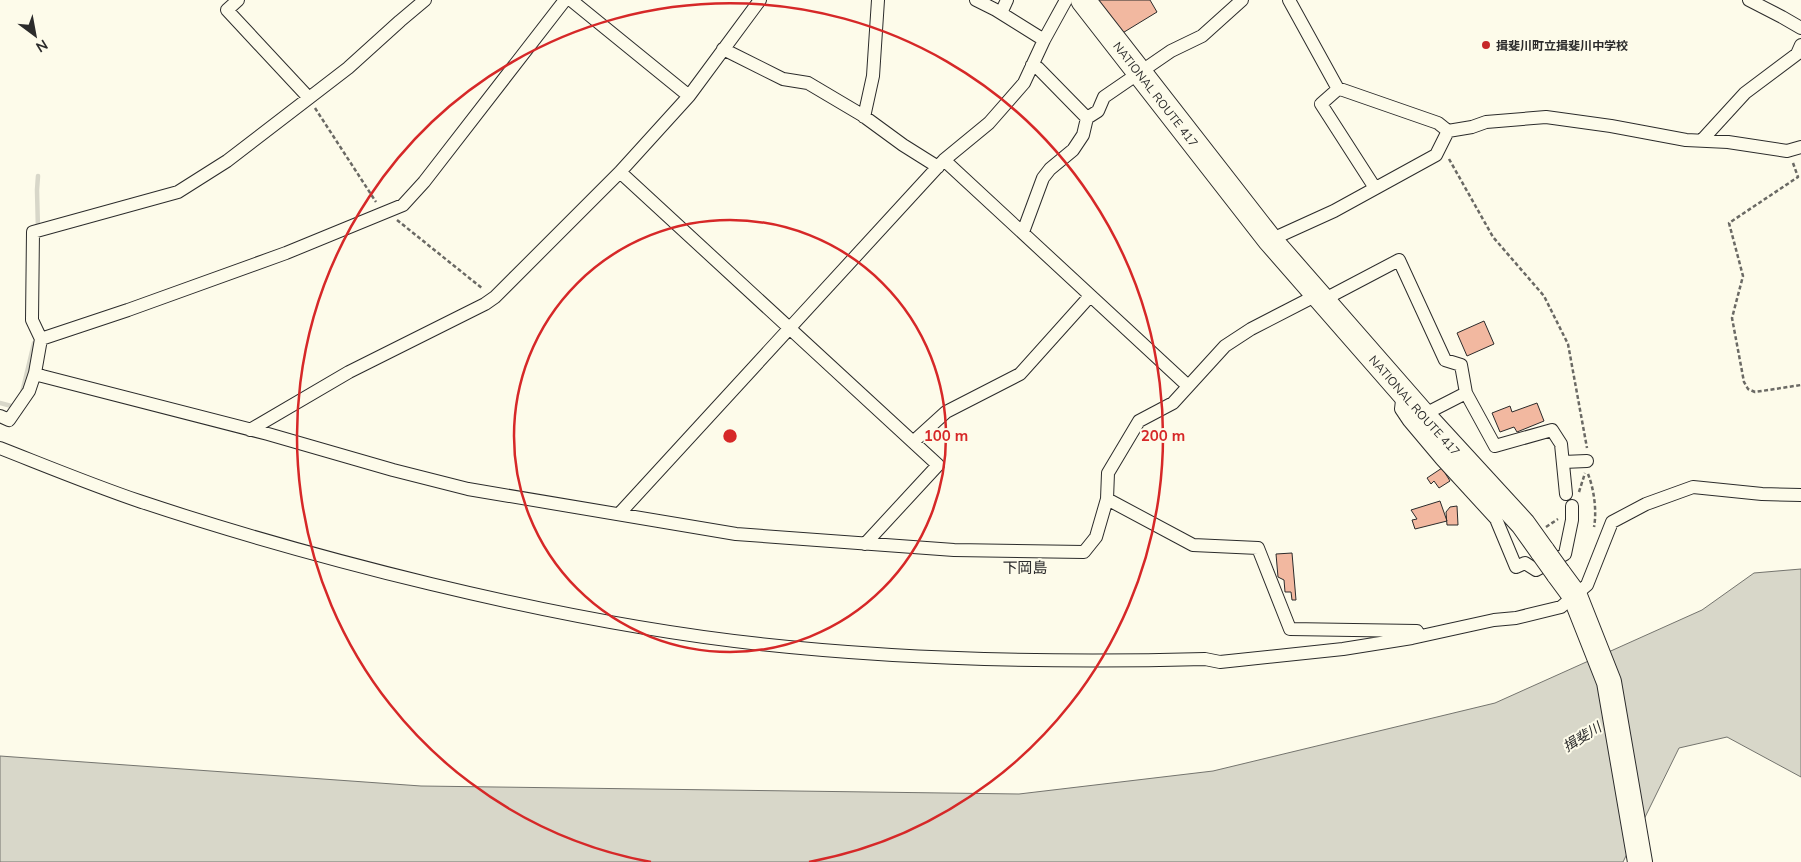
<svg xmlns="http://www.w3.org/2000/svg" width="1801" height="862" font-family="Mulish,'Noto Sans JP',sans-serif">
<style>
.water{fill:#d8d7c9;stroke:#74746e}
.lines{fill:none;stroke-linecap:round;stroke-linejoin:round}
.stream{stroke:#d8d7c9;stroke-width:4.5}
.building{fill:#f2b8a0;stroke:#2b2b2b}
.street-casing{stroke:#2b2b2b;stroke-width:14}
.highway-casing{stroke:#2b2b2b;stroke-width:26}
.path{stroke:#6a6964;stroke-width:2.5;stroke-dasharray:4 2.5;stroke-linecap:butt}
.street{stroke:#fdfbea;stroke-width:12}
.highway{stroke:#fdfbea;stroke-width:24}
.highway-bridge-casing{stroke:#2b2b2b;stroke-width:26;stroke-linecap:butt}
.highway-bridge{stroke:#fdfbea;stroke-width:24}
.ring{fill:none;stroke:#d62828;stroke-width:2.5}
.poi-dot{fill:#c62828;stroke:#fdfbea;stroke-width:2}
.labels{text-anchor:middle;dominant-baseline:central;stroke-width:4;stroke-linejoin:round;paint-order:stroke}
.poi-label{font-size:12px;font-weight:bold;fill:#2b2b2b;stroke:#fdfbea;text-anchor:start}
.street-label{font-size:12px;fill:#2b2b2b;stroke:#fdfbea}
.water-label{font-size:14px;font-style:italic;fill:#2b2b2b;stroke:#fdfbea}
.quarter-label{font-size:15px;fill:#2b2b2b;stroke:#fdfbea}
.centre{fill:#d62828;stroke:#fdfbea;stroke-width:2.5}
.ring-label{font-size:15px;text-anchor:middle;font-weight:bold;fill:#d62828;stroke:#fdfbea;stroke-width:4;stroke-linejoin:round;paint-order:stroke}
</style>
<rect width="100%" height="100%" fill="#fdfbea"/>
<path class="water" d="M1801,569v208l-74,-40 -48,11 -56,114h-1623v-106l421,30 598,8 194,-23 282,-68 207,-93 52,-37z"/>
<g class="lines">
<path class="stream" d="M38,176l-1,14 1,40
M22,393l12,-50
M0,403l15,4"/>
</g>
<path class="building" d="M1093,0h57l7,12 -41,25z
M1484,321l10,23 -27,12 -10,-23z
M1537,403l7,18 -27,11 -3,-5 -14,5 -8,-19 18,-7 2,6z
M1442,468l8,13 -11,7 -5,-7 -3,3 -4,-6z
M1440,501l7,20 -32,8 -3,-9 5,-1 -6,-9z
M1457,506l1,19h-11l-1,-13 4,-5z
M1292,553l4,47h-4l-1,-8h-6l-1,-12 -6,-3 -2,-23z"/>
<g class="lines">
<defs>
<path id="street" d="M238,0l-11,10 82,88
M571,0l118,96
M976,0l20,10 48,30
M1289,0l49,89 5,1 95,33 10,8
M1749,0l33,17 19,11
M1001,13l6,-13
M723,49l60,30 25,4 54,32 41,30 35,22
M1032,65l6,3 49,50 11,-7 6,-14 67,-46 31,-15 40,-36
M1338,89l-17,15 54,84
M864,117l9,-41 5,-76
M1702,140l43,-47 52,-39 4,-9
M944,160l244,226
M620,172l318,293 -73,79
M1023,232l20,-54 7,-9 23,-19 10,-15 4,-17
M1270,240l64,-29 102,-56 12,-24 24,-4 14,-5 60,-5 65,9 75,14 42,2 59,9 14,-4
M1323,300l76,-40 46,100 16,5 5,28 -43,22
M41,339l-9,-19 1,-88 145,-40 49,-31 82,-63 39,-30 52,-47 25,-21
M35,373l7,3 226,58 125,36 75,19 268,45 218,16 130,2 12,-15 11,-38 1,-26 31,-52 34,-18 52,-57 26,-17 66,-34
M1403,392l-2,17 8,12 32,38 55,60 20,48 9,-4 11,7 29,-16 7,-34v-14
M1466,393l29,53 57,-16 9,14 5,50
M0,416l9,4 20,-29 6,-18 6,-34 87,-29 158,-57 117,-48 21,-23 141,-182
M250,430l99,-58 136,-68 10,-7 125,-125 69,-76 71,-96
M913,442l33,-30 74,-38 70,-78
M0,448c46,18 92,37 139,53 96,32 193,59 292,83 108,26 218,48 329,60 148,16 296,19 445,15l15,3 123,-13 69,-11 82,-18 22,-2 45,-11 26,-22 25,-63 34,-18 47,-17 69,7 39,1
M1563,462l24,-1
M1107,499l86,46 65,3 32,81 127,2
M619,514l325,-354 45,-37 35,-40 20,-43 22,-40"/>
<g id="highway">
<path id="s1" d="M1083,0l187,240 153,175 100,109 20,28"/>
<path d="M1558,573l17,23 34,86 31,180"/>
</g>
</defs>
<use href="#street" class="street-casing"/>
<use href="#highway" class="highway-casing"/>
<path class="path" d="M315,108l61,94
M1449,159l44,78 51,59 24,48 19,104
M1793,163l5,14 -69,46 14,53 -11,42 12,64 4,7 7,3 46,-7
M397,220l86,69
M1588,474c6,15 9,37 6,53
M1579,492l6,-19
M1546,527l12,-8"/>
<use href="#street" class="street"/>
<use href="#highway" class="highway"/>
<defs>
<path id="highway-bridge" d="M1543,552l15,21"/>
</defs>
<use href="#highway-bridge" class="highway-bridge-casing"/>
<use href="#highway-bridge" class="highway-bridge"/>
</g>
<g class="ring">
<circle cx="730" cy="436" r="216"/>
<path d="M651 862A433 433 0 1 1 809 862"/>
</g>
<circle class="poi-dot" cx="1486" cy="45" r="5"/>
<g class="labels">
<g class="poi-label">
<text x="1496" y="45">揖斐川町立揖斐川中学校</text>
</g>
<g class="street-label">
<text stroke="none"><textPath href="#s1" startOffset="119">NATIONAL ROUTE 417</textPath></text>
<text stroke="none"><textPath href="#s1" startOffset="524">NATIONAL ROUTE 417</textPath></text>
</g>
<g class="water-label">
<text transform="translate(1582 737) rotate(-32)">揖斐川</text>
</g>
<g class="quarter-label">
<text x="1025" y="567">下岡島</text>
</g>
</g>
<circle cx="730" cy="436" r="8" class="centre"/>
<g class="ring-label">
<text x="946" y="441">100 m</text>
<text x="1163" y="441">200 m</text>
</g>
<g transform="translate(35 35) rotate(148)" stroke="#fdfbea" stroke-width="4" paint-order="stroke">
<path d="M0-4L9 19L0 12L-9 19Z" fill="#2b2b2b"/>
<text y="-8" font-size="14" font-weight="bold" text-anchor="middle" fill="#2b2b2b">N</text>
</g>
</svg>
